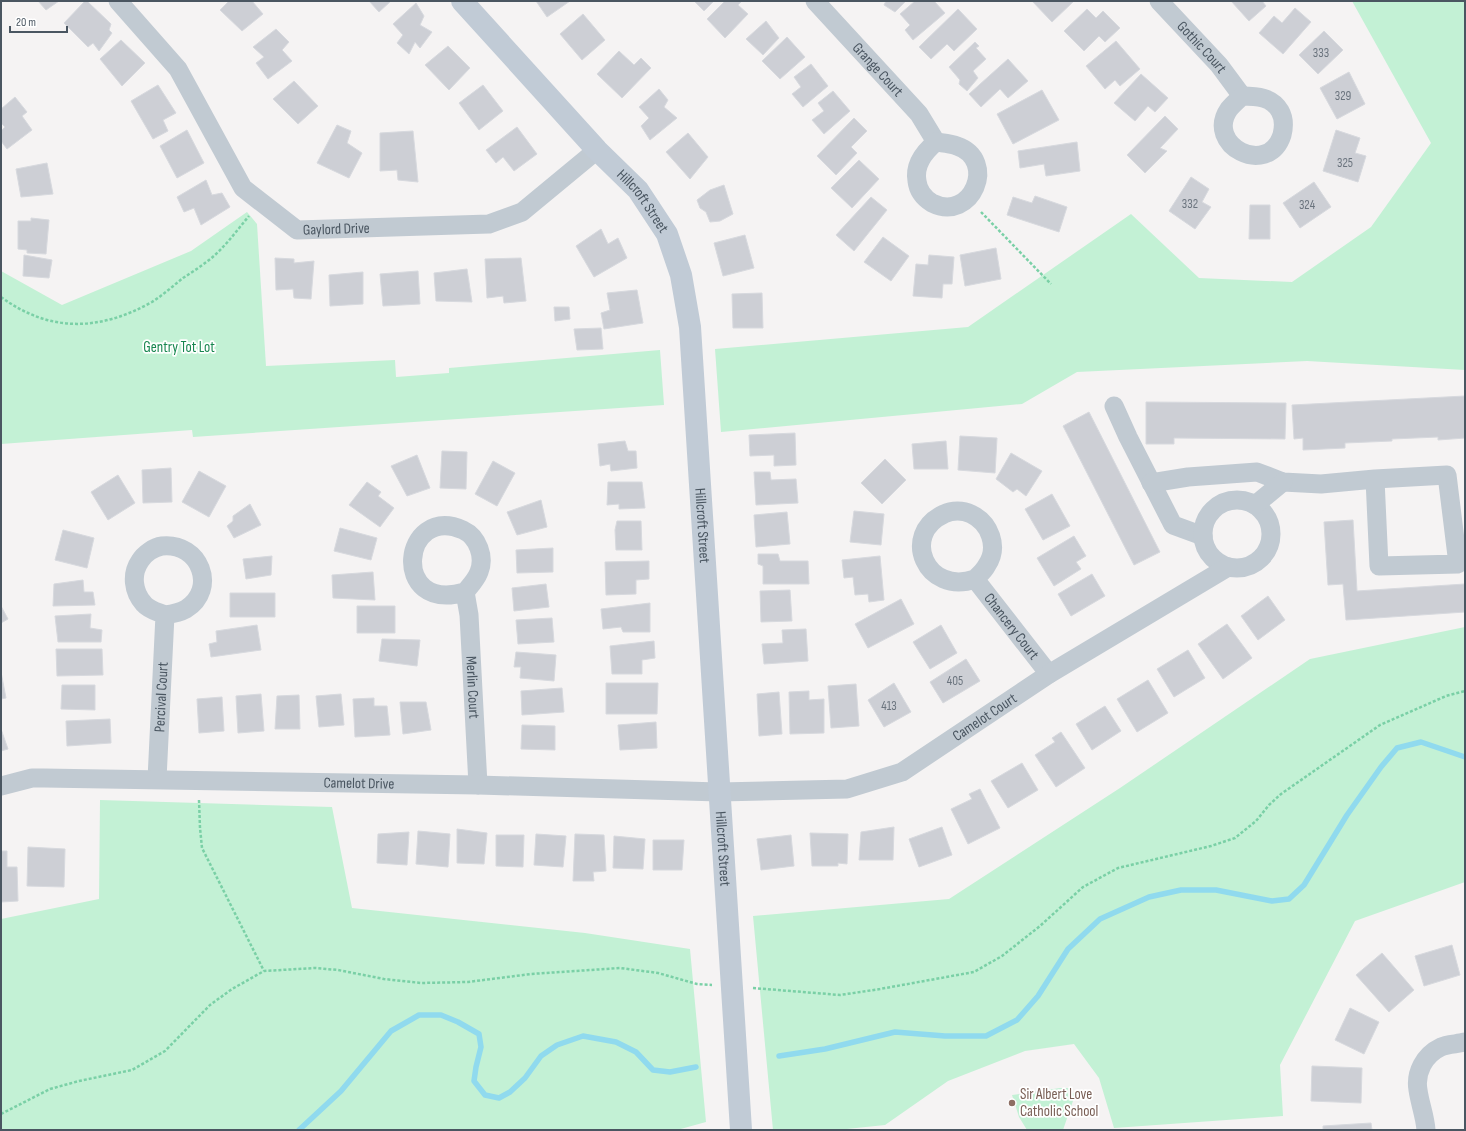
<svg xmlns="http://www.w3.org/2000/svg" width="1466" height="1131" font-family="'Sofia Sans Condensed',sans-serif">
<style>
.green{fill:#c3f1d5}
.lines{fill:none;stroke-linecap:round;stroke-linejoin:round}
.stream{stroke:#90daee;stroke-width:5.5}
.building{fill:#cdcfd5;stroke:#d7d9de}
.path{stroke:#7ad0a6;stroke-width:2.5;stroke-dasharray:3 2;stroke-linecap:butt}
.street{stroke:#c1cad2;stroke-width:19}
.secondary{stroke:#c1cbd6;stroke-width:22}
.education-dot{fill:#8d6e63;stroke:#fff;stroke-width:1.5}
.labels{text-anchor:middle;dominant-baseline:central;stroke-width:3.5;stroke-linejoin:round;paint-order:stroke}
.number-label{font-size:13px;fill:#6b747e}
.street-label{font-size:15px;fill:#4a5661;stroke:#fff}
.park-label{font-size:15px;fill:#17864f;stroke:#fff}
.education-label{font-size:15px;fill:#785e54;stroke:#fff;text-anchor:start}
</style>
<rect width="100%" height="100%" fill="#f5f3f3"/>
<path class="green" d="M1352,1h113v369l-158,-9 -230,11 -55,32 -301,28 -6,-83 253,-22 163,-113 68,64 93,4 79,-55 60,-84z
M247,212l10,12 9,142 129,-6 1,17 53,-4v-5l211,-18 4,55 -471,32 -1,-7 -191,14v-173l61,34 129,-54z
M1465,627v255l-110,39 -75,144 3,51 -169,12 -15,-50 -25,-34 -49,7 -77,30 -63,44 -48,5h-64l-20,-214 196,-17 171,-111 190,-129z
M100,800l232,7 20,101 233,25 105,16 16,173 -29,8h-676v-211l98,-20z
M1060,1088h9l6,7 -12,35h-36l-8,-13 -7,-22z"/>
<g class="lines">
<path class="stream" d="M779,1056l46,-7 70,-17 50,4h41l31,-16 21,-24 30,-47 32,-30 49,-22 32,-7h35l56,11 17,-2 15,-14 43,-70 34,-48 16,-19 24,-6 44,15
M299,1130l42,-39 50,-60 28,-16h22l17,7 21,12 2,13 -5,20 -2,14 11,14 14,3 11,-6 15,-14 16,-22 16,-11 26,-9 33,6 20,10 17,18 17,2 26,-5"/>
</g>
<path class="building" d="M38,1h21l-13,9z
M85,1h2l24,23 -2,6 3,3 -13,18 -6,-8 -5,4 -24,-24z
M229,1h23l11,13 -21,17 -22,-21z
M369,1h22l-12,11z
M536,1h34l-23,16z
M694,1h20l-10,10z
M725,1h17l-4,4 10,9 -23,24 -18,-19z
M886,1h20l-11,11 -11,-7z
M915,1h19l11,12 -32,27 -8,-10 5,-5 -10,-11z
M1032,1h42l-22,21z
M1231,1h31l4,5 -17,15z
M416,3l8,13 -4,9 12,7 -12,16 -5,-6 -6,12 -12,-11 6,-8 -10,-11z
M1295,8l16,14 -28,32 -24,-21 15,-17 8,7z
M958,9l19,20 -23,22 -7,-7 -16,15 -12,-12z
M1087,9l9,9 7,-7 17,17 -15,14 -6,-6 -15,15 -20,-20z
M583,14l22,26 -23,20 -22,-26z
M766,21l13,17 -16,17 -17,-16z
M276,29l13,13 -7,8 10,11 -24,18 -12,-16 8,-6 -11,-10z
M1324,31l19,19 -25,24 -19,-19z
M787,37l18,20 -25,22 -18,-18z
M121,40l24,23 -23,23 -22,-27z
M1116,41l24,28 -20,17 -5,-6 -10,9 -19,-23z
M975,42l4,4 -3,2 10,11 -13,12 5,7 -11,13 -8,-7 1,-4 -11,-13z
M448,46l22,22 -21,22 -24,-25z
M619,51l15,14 7,-7 10,10 -29,30 -25,-24z
M1008,59l20,22 -20,17 -8,-9 -19,18 -12,-13z
M811,64l17,22 -25,21 -11,-13 9,-7 -7,-10z
M1349,72l16,32 -28,15 -17,-31z
M1141,74l27,24 -13,14 -7,-6 -13,15 -21,-18z
M294,81l24,25 -20,18 -25,-25z
M158,85l18,28 -13,7 5,11 -15,8 -22,-38z
M483,85l20,26 -24,19 -20,-27z
M659,89l9,11 -4,7 13,11 -27,22 -9,-14 8,-8 -10,-11z
M1042,90l17,30 -46,24 -16,-30z
M833,91l17,20 -26,23 -12,-14 12,-9 -6,-8z
M15,97l12,15 -5,4 10,14 -25,19 -6,-8v-10l4,-4 -4,-4v-14z
M1165,116l13,13 -18,19 7,3 -22,22 -18,-18z
M854,118l13,13 -16,16 6,6 -21,22 -19,-19z
M337,125l14,6 -4,12 15,10 -13,25 -32,-15z
M517,127l20,27 -23,17 -11,-14 -7,6 -10,-13z
M187,130l17,33 -27,15 -17,-32z
M1336,130l24,8 -5,15 11,3 -8,26 -35,-11z
M413,131l5,51 -20,-2 -1,-10 -17,1v-38z
M688,133l20,24 -18,22 -24,-27z
M1077,142l3,29 -34,5 -2,-12 -24,4 -2,-17z
M859,160l20,19 -27,29 -21,-20z
M47,163l6,31 -32,3 -5,-28z
M1191,177l18,12 -7,13 9,5 -16,22 -26,-18z
M206,180l6,15 10,-2 8,14 -29,18 -7,-17 -10,4 -7,-15z
M1314,182l17,25 -31,21 -17,-25z
M724,185l9,29 -13,7 -10,1 -4,-10 -6,-4 -3,-8 13,-10z
M1035,196l32,11 -8,25 -52,-17 6,-18 19,6z
M871,197l16,13 -33,41 -18,-16z
M1250,205h20v34h-21z
M31,218l18,2 -3,34 -19,-1v-3l-9,-1v-28h13z
M601,229l7,15 10,-6 9,20 -33,19 -18,-31z
M745,235l9,33 -31,8 -9,-33z
M883,237l26,19 -18,25 -27,-19z
M996,248l5,31 -36,7 -5,-31z
M24,255l28,5 -3,18 -26,-2z
M929,255l25,2 -2,27h-9l-1,14 -29,-2 3,-32 12,1z
M275,258l19,1v4l20,-2 -3,38 -17,-1 -1,-9 -17,1z
M521,258l5,43 -22,2 -1,-7 -16,2 -2,-39z
M467,269l5,33 -36,-1 -2,-28z
M418,271l2,33 -37,2 -3,-32z
M363,272v32l-33,2 -1,-31z
M637,290l6,33 -39,6 -3,-16 9,-3 -3,-17z
M762,293l1,35h-30l-1,-34z
M554,307h15l1,12 -15,2z
M601,328l2,21 -26,1 -3,-21z
M1465,396v42l-27,2v-3l-46,2v2l-47,2v5l-42,2v-12l-9,1 -2,-34z
M1146,402l140,1 -1,36 -111,-1v6h-28z
M1089,412l71,140 -26,13 -71,-139z
M795,433l1,32 -22,1v-11l-24,1 -1,-21z
M960,436l37,2 -2,35 -37,-3z
M625,441l3,10h8l1,17 -26,3 -1,-7 -10,2 -2,-22z
M946,441l2,28h-34l-2,-25z
M442,451l25,1 -1,37 -26,-1z
M1011,453l31,18 -16,25 -9,-7 -4,3 -17,-13z
M417,455l13,33 -23,8 -16,-30z
M885,459l21,21 -24,24 -21,-21z
M493,461l22,12 -18,33 -22,-12z
M171,468l1,34 -29,1 -1,-33z
M199,471l27,15 -17,31 -27,-15z
M754,472h16l1,8 25,-1 2,24 -42,2z
M118,475l17,28 -27,17 -17,-28z
M367,482l14,10 -3,4 16,12 -14,19 -31,-22z
M608,482h34l3,26 -26,1v-5l-12,1z
M1052,494l18,32 -27,14 -18,-31z
M541,500l6,27 -30,8 -10,-23z
M250,504l11,21 -27,13 -7,-12 6,-5v-5z
M854,511l30,3 -3,31 -31,-3z
M787,512l3,32 -34,3 -2,-32z
M1353,520l4,71 108,-7v28l-119,8 -3,-36 -15,1 -4,-63z
M617,521h24l1,29h-26l-1,-20z
M340,528l37,10 -6,22 -37,-9z
M63,530l31,8 -7,30 -32,-8z
M1074,536l12,20 -10,6 5,7 -27,17 -17,-28z
M553,548v24l-36,1 -1,-23z
M758,554h20l2,7h28l1,23h-46v-18l-5,-2z
M272,556l-1,19 -25,4 -3,-20z
M880,556l4,44 -15,2 -1,-8 -13,1 -2,-18 -9,1 -2,-18z
M649,561v18l-13,1v14l-30,1 -1,-33z
M373,572l2,28 -42,-2 -1,-23z
M1092,574l13,22 -34,20 -13,-22z
M83,580l1,12h9l2,13 -42,1 1,-22z
M546,584l3,23 -35,4 -2,-23z
M790,590l2,31 -31,1 -1,-31z
M230,593h45v24h-45z
M1268,596l17,24 -27,20 -17,-24z
M901,599l13,25 -46,24 -13,-24z
M650,603v29h-27l-2,-5 -18,2 -2,-20z
M1,606l7,13 -7,4z
M357,606h38v27h-38z
M91,614l-1,14 12,2 -1,12h-43l-3,-26z
M552,618l2,24 -36,2 -2,-24z
M1227,624l25,34 -29,21 -25,-35z
M257,625l4,25 -50,7 -2,-13 8,-2 -1,-11z
M941,625l16,28 -27,16 -17,-27z
M806,629l2,32 -44,3 -2,-20 21,-1 -1,-13z
M382,639l38,1 -3,26 -38,-5z
M654,641l1,17 -13,2v14h-30l-2,-28z
M56,649h46l1,26 -46,1z
M1188,650l17,28 -31,19 -17,-28z
M516,652l40,3 -2,26 -34,-3 1,-11h-7z
M966,659l14,22 -37,22 -13,-21z
M1,672l5,26 -5,1z
M1148,680l20,33 -31,19 -20,-33z
M606,683h52l-1,31h-51z
M894,683l17,29 -27,15 -16,-27z
M856,684l3,42 -28,2 -3,-42z
M62,685h33v25l-34,-1z
M562,688l2,24 -42,3 -1,-24z
M809,691v9l15,-1v34l-34,1 -1,-42z
M779,692l3,42 -23,2 -2,-42z
M261,694l3,37 -26,2 -2,-37z
M341,694l3,31 -25,2 -3,-31z
M299,695l1,34h-25l2,-33z
M222,697l2,34 -25,2 -2,-34z
M374,698v8h13l3,29 -35,2 -2,-38z
M400,702h26l5,28 -28,4z
M1105,706l16,25 -29,19 -16,-26z
M110,719l1,24 -44,3 -1,-25z
M656,722l1,26 -37,2 -2,-25z
M522,725l33,1v24l-34,-1z
M1,729l7,20 -7,2z
M1061,732l24,36 -29,19 -21,-32 20,-13 -3,-4z
M1022,763l16,27 -30,18 -17,-27z
M980,789l20,39 -32,16 -17,-35 21,-10 -3,-5z
M894,827l-1,33h-34l2,-28z
M942,827l10,28 -33,12 -10,-28z
M457,829l30,4 -3,31 -27,-1z
M418,831l32,3 -2,33 -32,-3z
M409,832l-2,33 -30,-2 1,-29z
M810,833l38,1 -1,30 -9,-1v3h-26z
M536,834l30,2 -3,31 -29,-2z
M575,834l29,1 2,36 -13,1 1,9h-21z
M496,835h28l-1,32 -27,-1z
M791,835l3,31 -33,4 -4,-31z
M614,836l31,3 -2,30 -30,-1z
M653,840h31l-2,30h-29z
M28,847l37,2 -1,38 -37,-1z
M1,851h6v16h10l1,34 -17,1z
M1452,945l8,30 -36,11 -9,-30z
M1382,953l32,37 -25,22 -33,-37z
M1350,1008l29,14 -15,32 -29,-14z
M1312,1066l50,2 -1,35 -50,-2z
M1371,1123l1,7h-49v-4z"/>
<g class="lines">
<path class="path" d="M981,212l70,72
M1,297c49,36 99,34 151,5 11,-7 21,-16 31,-24 11,-7 23,-15 32,-23 13,-12 23,-26 34,-39
M199,800l1,28 2,20 62,123
M753,988l87,7 40,-6 94,-17 28,-16 38,-30 43,-39 35,-19 93,-22 24,-8 21,-17 13,-16 12,-11 99,-69 66,-29 19,-5
M1,1114l49,-25 29,-8 53,-11 33,-19 45,-46 22,-16 32,-18 51,-3 23,2 46,9 37,4 47,-1 63,-8 89,-6 38,5 39,11 15,1"/>
<g class="street">
<path id="s1" d="M118,1l60,68 65,119 54,42 192,-6 33,-12 75,-62"/>
<path id="s2" d="M815,1l104,113 17,28"/>
<path id="s3" d="M1159,1l60,64 23,31"/>
<path d="M1242,96c15,0 30,1 38,15 4,7 4,16 2,24 -14,43 -78,10 -53,-26 4,-5 9,-9 13,-13z"/>
<path d="M936,142c6,1 14,1 21,4 41,14 15,77 -25,57 -8,-5 -14,-13 -15,-22 -3,-16 7,-29 19,-39z"/>
<path d="M1114,406l14,31 45,88 30,11"/>
<path d="M1151,483l37,-6 69,-5 26,10 38,2 54,-5 72,-4 11,89 -79,2 -4,-87"/>
<circle cx="1237" cy="534" r="34"/>
<path d="M1255,505l28,-23"/>
<path id="s4" d="M975,579c4,-4 9,-8 12,-14 12,-18 3,-42 -16,-51 -8,-4 -19,-4 -27,0 -44,20 -18,82 31,65l74,95"/>
<path id="s5" d="M465,592c5,-6 11,-12 14,-20 6,-15 -1,-35 -16,-42 -61,-27 -74,84 2,62l4,23 9,170"/>
<path id="s6" d="M157,779l8,-164c-7,-3 -16,-5 -21,-11 -11,-12 -13,-30 -4,-43 4,-7 14,-14 22,-15 38,-4 56,43 24,63 -7,4 -14,5 -21,6"/>
<path id="s7" d="M1,786l31,-8h12l434,7 241,7 128,-3 55,-17 147,-98 179,-107"/>
<path d="M1426,1130c-1,-14 -6,-26 -8,-40 -3,-17 6,-35 23,-43 6,-3 17,-3 24,-5"/>
</g>
<path class="secondary" id="s8" d="M462,1l135,149 41,40 29,44 14,41 9,52 51,803"/>
</g>
<circle class="education-dot" cx="1012" cy="1103" r="4"/>
<g class="labels">
<g class="number-label">
<text x="1321" y="53">333</text>
<text x="1343" y="96">329</text>
<text x="1345" y="163">325</text>
<text x="1190" y="204">332</text>
<text x="1307" y="205">324</text>
<text x="955" y="681">405</text>
<text x="889" y="706">413</text>
</g>
<g class="street-label">
<text stroke="none"><textPath href="#s3" startOffset="63">Gothic Court</textPath></text>
<text stroke="none"><textPath href="#s2" startOffset="93">Grange Court</textPath></text>
<text stroke="none"><textPath href="#s8" startOffset="270">Hillcroft Street</textPath></text>
<text stroke="none"><textPath href="#s1" startOffset="334">Gaylord Drive</textPath></text>
<text stroke="none"><textPath href="#s8" startOffset="606">Hillcroft Street</textPath></text>
<text stroke="none"><textPath href="#s4" startOffset="282">Chancery Court</textPath></text>
<text stroke="none"><textPath href="#s5" startOffset="314">Merlin Court</textPath></text>
<text stroke="none"><textPath href="#s6" startOffset="82">Percival Court</textPath></text>
<text stroke="none"><textPath href="#s7" startOffset="1004">Camelot Court</textPath></text>
<text stroke="none"><textPath href="#s7" startOffset="359">Camelot Drive</textPath></text>
<text stroke="none"><textPath href="#s8" startOffset="930">Hillcroft Street</textPath></text>
</g>
<g class="park-label">
<text x="179" y="347">Gentry Tot Lot</text>
</g>
<g class="education-label">
<text x="1020" y="1094">Sir Albert Love<tspan x="1020" dy="17">Catholic School</tspan></text>
</g>
</g>
<rect width="1466" height="1131" fill="none" stroke="#4a5661" stroke-width="4"/>
<path d="M10 26v6h57v-6" fill="none" stroke="#4a5661" stroke-width="2"/>
<text x="16" y="26" font-size="12" fill="#4a5661" stroke="#ffffff" stroke-width="3" paint-order="stroke">20 m</text>
</svg>
